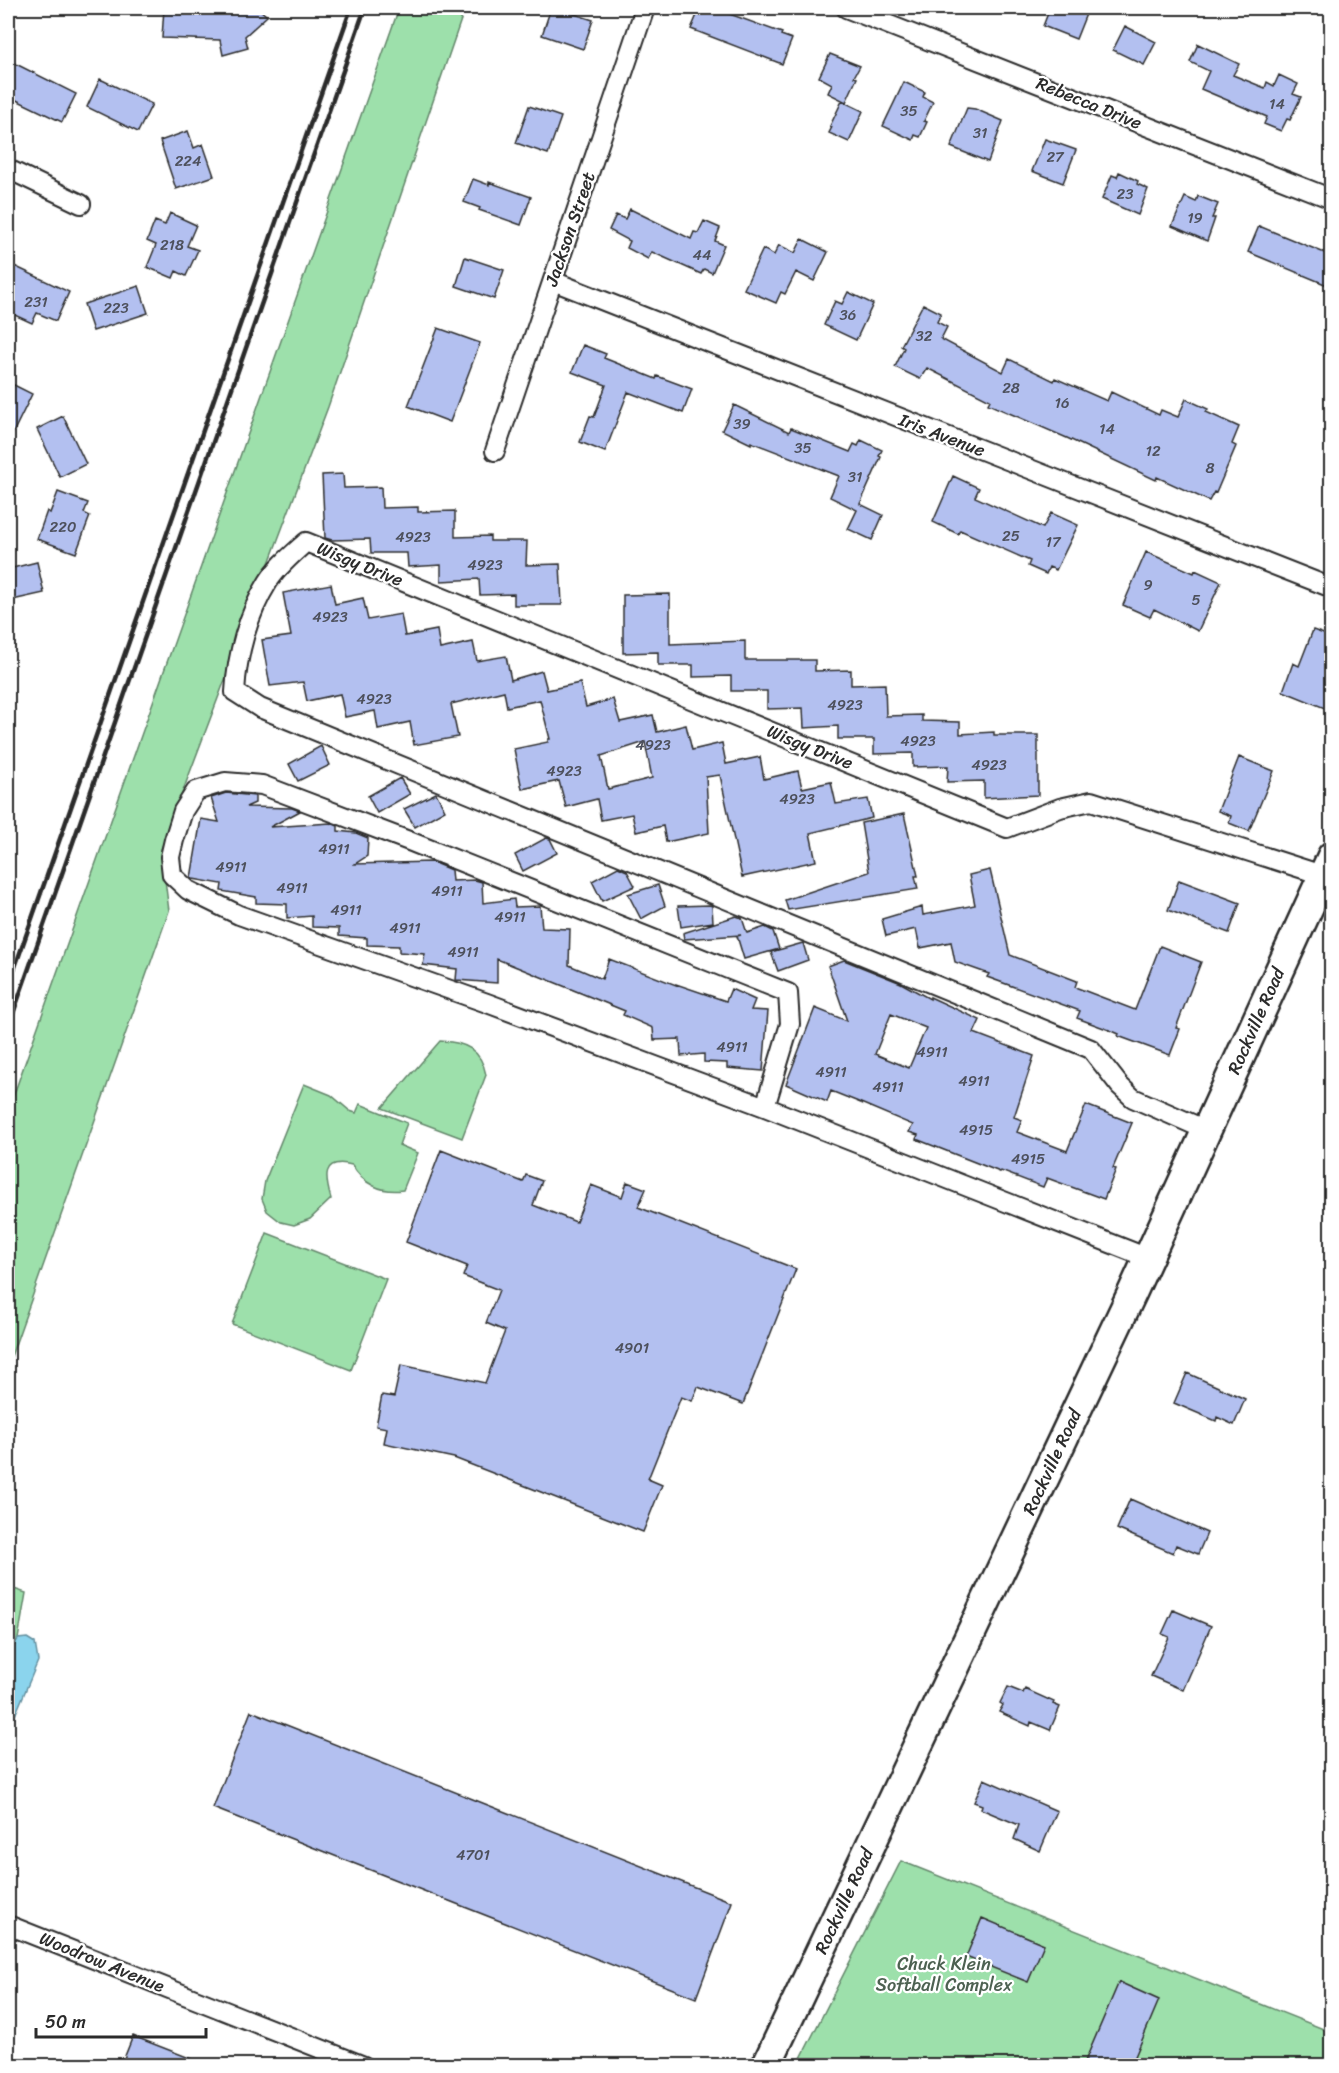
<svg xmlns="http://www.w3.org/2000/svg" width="1339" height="2073" font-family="Sriracha,sans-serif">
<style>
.green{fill:#9de0ab;stroke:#64866b;stroke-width:1.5}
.water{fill:#8bd4ed;stroke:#65909f;stroke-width:1.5}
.building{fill:#b3c0f0;stroke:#2b2b2b;stroke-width:1.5;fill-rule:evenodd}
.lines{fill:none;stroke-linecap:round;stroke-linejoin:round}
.street-casing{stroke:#2b2b2b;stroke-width:22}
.primary-casing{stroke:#2b2b2b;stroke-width:33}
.street{stroke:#fff;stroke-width:18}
.primary{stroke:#fff;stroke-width:28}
.rail{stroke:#2b2b2b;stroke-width:4.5}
.labels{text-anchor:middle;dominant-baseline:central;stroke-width:4.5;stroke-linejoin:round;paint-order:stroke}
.number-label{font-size:15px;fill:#4d505c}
.street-label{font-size:18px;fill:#2b2b2b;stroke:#fff}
.park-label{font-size:18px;fill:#4d6151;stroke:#fff}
</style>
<rect width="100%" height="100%" fill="#fff"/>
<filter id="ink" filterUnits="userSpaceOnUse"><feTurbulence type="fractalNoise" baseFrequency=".0167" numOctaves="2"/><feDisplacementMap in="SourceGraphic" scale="12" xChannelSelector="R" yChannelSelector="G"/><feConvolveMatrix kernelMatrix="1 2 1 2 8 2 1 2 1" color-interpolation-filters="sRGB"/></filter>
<g filter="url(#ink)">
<path class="green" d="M399,8h66l-137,399 -167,442 8,62 -161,454v-254z
M440,1041c25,1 41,8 46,34l-24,63 -80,-30z
M304,1084l27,11 19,16 6,2 4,-9 47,19 -8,22 19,8 -15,37c-22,3 -40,-6 -51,-25 -31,-8 -27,13 -21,34l-21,20 -16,6 -13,-3 -14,-11 -5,-12 3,-18z
M267,1233l119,46 -35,91 -119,-46z
M8,1587l18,6 -8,46 -10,17z
M901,1861l430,171v33l-534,1z"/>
<path class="water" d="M27,1638l8,5 3,18 -30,71v-76l10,-17z"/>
<path class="building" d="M164,8h94l9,8 -22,20 3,12 -25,7 -3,-15 -58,-2z
M551,8h5l37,12 -10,29 -41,-14z
M700,8h29l-2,5 55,20 -1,2 11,4 -10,25 -91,-35z
M1050,8h20l16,6 -10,25 -33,-13z
M1125,26l31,16 -12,23 -31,-15z
M1198,44l41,20 -6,11 32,13 2,-6 7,4 5,-11 19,9 -5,10 8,3 -11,23 -3,-1 -6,12 -17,-7 3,-7 -66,-28 8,-18 -19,-9z
M830,54l30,12 -6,11 3,1 -11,24 -18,-9 4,-9 -13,-7z
M8,60l68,34 -14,28 -54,-26z
M100,79l52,25 -14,28 -51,-25z
M904,82l21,10 -2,5 10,5 -9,19 3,1 -7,15 -5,-2 -2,5 -30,-14z
M842,101l21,10 -14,31 -20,-9 3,-6 -2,-1z
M529,106l32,11 -13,37 -32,-11z
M967,108l8,1 28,12 -15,41 -37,-15z
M188,131l6,17 9,-4 11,32 -38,13 -16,-48z
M1045,139l31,11 -13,33 -31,-12z
M1119,172l19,9 -1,3 11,5 -10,26 -36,-16 10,-24 5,2z
M473,179l16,6v-3l42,15 -10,28 -42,-15 1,-2 -16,-6z
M1198,196l20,8 -6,14h3l-2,6 -6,17 -35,-15 13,-29 11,5z
M630,209l61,30 3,-7 4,1 6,-12 16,7 -5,13 9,4 -12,28 -8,-4 -3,5 -49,-22 -4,7 -21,-11 3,-7 -21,-11 7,-15 9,4z
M170,213l26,12 -9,21 11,4 -12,26 -10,-5 -3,7 -26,-11 9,-22 -9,-4 8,-20 10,4z
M1259,226l73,30v31l-84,-35z
M802,239l26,13 -14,29 -18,-9 -11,22 -4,-2 -5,11 -32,-14 19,-40 11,6 5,-10 16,8z
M465,257l39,13 -10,29 -38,-13z
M8,263l61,29 -13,29 -19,-8 -5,10 -24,-11z
M139,286l9,27 -55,18 -9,-27z
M848,292l25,12 -17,36 -32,-15 11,-24 7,3z
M923,304l18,9 -4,9 10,5 -6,12 62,33 6,-13 45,22 1,-3 52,23 4,-9 48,23 2,-5 17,7 8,-18 22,10 -2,3 33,15 -7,17 4,2 -20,47 -2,-1 -5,9 -52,-24 -1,3 -89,-42 -79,-34 2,-4 -63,-32 -7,11 -25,-12 9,-19 -3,-2z
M438,328l42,15 -30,79 -42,-16z
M583,345l23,9 -2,4 52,21 1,-3 35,13 -9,24 -55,-21 -23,60 -25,-10 10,-26 4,1 12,-32 -34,-13z
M8,382l24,12 -24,49z
M734,405l55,27 2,-4 59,24 4,-8 4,2 3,-6 21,10 -3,6 2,1 -21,47 23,11 -11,25 -24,-11 9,-19 -27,-13 9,-21 -88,-34v2l-29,-14z
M63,416l23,48 -26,13 -23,-48z
M343,474l1,14 37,-1 1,21 36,-1v5l37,-1v26l35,-1v5h37l-1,24 34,-1 2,41h-48v-11l-34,1 -1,-16 -38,2v-16l-33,2 -1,-14h-36l-1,-14 -38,1 -7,-2 -3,-63z
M953,476l26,12 -4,9 68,31 8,-15 27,12 -22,45 -7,-3 -3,7 -18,-8 2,-5 -70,-31 -2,4 -25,-12z
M58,492l30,11 -4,10 6,3 -14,37 -39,-14 10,-28 3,2z
M1146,552l48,21 1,-3 26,12 -23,49 -44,-22 -4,8 -27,-12z
M37,562l7,31 -36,8v-32z
M331,584l4,20 28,-6 5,22 33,-6 4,22 32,-6 3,19 33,-7 4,19 29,-5 5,24 31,-9 5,19 33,-7 6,24 27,-8 7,23 33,-7 4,17 29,-7 6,25 30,-7 4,21 34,-7 4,22 34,-8 4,17 29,-6 5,22 32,-5 4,19 -62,15 6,28 -74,16 -22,-102 -14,2 3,56 -43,9 -3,-16 -27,6 -4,-18 -31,6 -4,-21 -31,8 -7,-26 -37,8 -8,-40 34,-7v-3h2l-10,-39 -33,7 -3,-16 -53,13 7,33 -44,8 -4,-23 -32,7 -3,-18 -30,6 -5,-23 -33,7 -4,-19 -33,4 -8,-46 29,-4 -8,-43zM645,742l7,36 -44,11 -7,-33z
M670,594v50l75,-3v19h70v11l36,-1v15l34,-1 1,32 36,-1v6l38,1v12l34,-2v3h44v60l-54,3v-17l-37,1 1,-16 -35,1v-14l-39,1v-15h-36v-13l-34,2 -1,-20 -36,1v-18h-36v-15l-38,1v-12h-35v-13l-35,1v-58z
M1313,630l19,7v74l-49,-20 10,-28 6,3z
M321,746l9,19 -32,16 -9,-17z
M1239,757l35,14 -25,60 -20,-8 2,-7 -13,-5z
M400,778l10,16 -33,19 -9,-17z
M226,793l29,3v7l-9,4 46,1 8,3 -30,16 61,-4 7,3v5l18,2 12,5 -1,18 -12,8 77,-2 19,8 1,11 23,-1 7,2 1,21 31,-4 1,8 25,-1 2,22 28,1 -1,36 33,14 7,-20 67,26v-1l50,17 5,-12 24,11 -4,10 17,1 -5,60 -36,-3v-5l-23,-1v-8l-23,2 -1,-17 -26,1 -1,-12 -30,-13 2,-4 -128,-52v24l-41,-3 1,-11 -34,-4 2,-11 -26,-2v-6l-32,-1v-7l-28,-2v-8l-27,-1v-11l-25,2v-14l-31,-1v-6l-35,-6 1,-7 -29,-5 -2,-1 10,-59 18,3 -8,-24z
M436,793l9,17 -30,17 -11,-18z
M904,814l14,62h-3l3,13 -130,21 -3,-10 84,-28 -8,-49z
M546,838l4,1 7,14 -34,18 -8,-16z
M618,867l9,4 8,15 -33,15 -10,-20z
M990,870l20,85 67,26 -2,6 60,23 25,-64 41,16 -25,66 4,1 -10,26 -52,-19 1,-2 -7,-3 -35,-13 3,-7 -93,-34 2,-3 -34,-12 -4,-20 -31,6 -4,-19 -30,7 -4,-17 40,-12 1,8 52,-10 -6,-30z
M1179,880l61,23 -11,30 -61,-23z
M658,885l7,21 -24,13 -13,-25z
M710,905l2,1 1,16 -32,5 -3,-21z
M736,916l6,2 5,15 18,-6 8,4 6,18 -35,10 -7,-23 4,-1 -57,4 -1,-6z
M803,943l5,17 -30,11 -7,-19z
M844,960l57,23 29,16v-2l50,23 -6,13 60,23 -20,61 8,3 -5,12 50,19 19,-46 46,18 -19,45 3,1 -12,30 -57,-21 -4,9 -42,-16 -1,1 -84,-33 2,-4 -9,-3 4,-7 -57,-24 -25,-10 -4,11 -41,-18 29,-76 32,13 -19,-55zM891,1014l35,14 -17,40 -34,-14z
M441,1150l82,32 3,-7 16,6 -9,24 43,17 15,-37 31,12 5,-15 19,7 -8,18 158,62 -53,135 -45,-17 -6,14 -11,-4 -33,82 14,6 -19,47 -189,-74 -70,-15 3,-15 -11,-2 6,-31 12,2 7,-32 84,18 20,-52 -19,-8 13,-33 -36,-14 4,-10 -61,-24z
M1187,1373l58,26 -11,26 -17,-8 -1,4 -42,-18z
M1130,1499l77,34 -9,21 -22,-9 -3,8 -56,-24z
M1173,1610l38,16 -28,64 -32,-14 18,-39 -7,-3z
M1008,1687l15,6 2,-4 29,13 -1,2 7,3 -10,23 -19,-8 -1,4 -31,-14 4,-7 -3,-2z
M251,1711l481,191 -36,96 -483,-190z
M984,1779l73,32 -17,40 -26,-12 5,-14 -38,-16 1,-4 -8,-3z
M982,1918l62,26 -16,38 -62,-25z
M1119,1982l40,18 -28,66h-48z
M133,2036l72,28v2h-84z"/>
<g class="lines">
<defs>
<path id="street" d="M846,8l486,191
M8,169l73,35
M553,281l779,307
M495,451l150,-443
M765,1107l25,-83 -2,-31 -379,-152 -147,-56 -37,-3 -29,9 -13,20 -9,29 -4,17 2,18 16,15 51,25 248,88 278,104 383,151
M1206,1130l-73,-32 -13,-12 -29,-37 -831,-341 -25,-16c2,-38 13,-78 33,-110 10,-16 25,-28 38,-40l701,286 53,-20 31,-7 231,74
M8,1925l356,141"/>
<path id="primary" d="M766,2066l367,-775 199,-435"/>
</defs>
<use href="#street" class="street-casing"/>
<use href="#primary" class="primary-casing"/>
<use href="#street" class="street"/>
<use href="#primary" class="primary"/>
<path class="rail" d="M8,987l343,-979
M8,1028l357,-1020"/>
</g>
</g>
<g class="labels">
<g class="number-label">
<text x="1277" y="104">14</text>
<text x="909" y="111">35</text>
<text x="980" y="133">31</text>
<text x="1055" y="157">27</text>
<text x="188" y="161">224</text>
<text x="1125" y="194">23</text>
<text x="1195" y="218">19</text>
<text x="172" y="245">218</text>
<text x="702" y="255">44</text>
<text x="36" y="302">231</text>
<text x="116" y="308">223</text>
<text x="848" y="315">36</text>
<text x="924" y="336">32</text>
<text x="1011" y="388">28</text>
<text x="1062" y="403">16</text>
<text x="742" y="424">39</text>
<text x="1107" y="429">14</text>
<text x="803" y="448">35</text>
<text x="1153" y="451">12</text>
<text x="1210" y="468">8</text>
<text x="855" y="477">31</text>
<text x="63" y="527">220</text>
<text x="1011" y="536">25</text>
<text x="413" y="537">4923</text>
<text x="1053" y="542">17</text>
<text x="485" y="565">4923</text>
<text x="1148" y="585">9</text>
<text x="1196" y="600">5</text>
<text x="330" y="617">4923</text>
<text x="374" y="699">4923</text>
<text x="845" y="705">4923</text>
<text x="918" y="741">4923</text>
<text x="653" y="745">4923</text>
<text x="989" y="765">4923</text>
<text x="564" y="771">4923</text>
<text x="797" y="799">4923</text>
<text x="334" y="849">4911</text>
<text x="231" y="867">4911</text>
<text x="292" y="888">4911</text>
<text x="447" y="891">4911</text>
<text x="346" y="910">4911</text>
<text x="510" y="917">4911</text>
<text x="405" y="928">4911</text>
<text x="463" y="952">4911</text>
<text x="732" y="1047">4911</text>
<text x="932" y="1052">4911</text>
<text x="831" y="1072">4911</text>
<text x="974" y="1081">4911</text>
<text x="888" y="1087">4911</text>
<text x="976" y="1130">4915</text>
<text x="1028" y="1159">4915</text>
<text x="632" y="1348">4901</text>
<text x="473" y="1855">4701</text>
</g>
<g class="street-label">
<text transform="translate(1089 103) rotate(22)">Rebecca Drive</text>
<text transform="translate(570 229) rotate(-71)">Jackson Street</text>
<text transform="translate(942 435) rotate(21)">Iris Avenue</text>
<text transform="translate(360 564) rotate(22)">Wisgy Drive</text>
<text transform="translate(810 747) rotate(22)">Wisgy Drive</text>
<text transform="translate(1256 1021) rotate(-66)">Rockville Road</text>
<text transform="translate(1052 1462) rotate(-65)">Rockville Road</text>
<text transform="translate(844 1901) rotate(-65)">Rockville Road</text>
<text transform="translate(102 1962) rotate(22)">Woodrow Avenue</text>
</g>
<g class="park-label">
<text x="944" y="1964">Chuck Klein<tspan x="944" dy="21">Softball Complex</tspan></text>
</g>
</g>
<rect width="1339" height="2073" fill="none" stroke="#fff" stroke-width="30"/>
<rect x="15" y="15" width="1309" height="2043" fill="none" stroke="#2b2b2b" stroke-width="2" filter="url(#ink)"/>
<path d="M36 2028v9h170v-9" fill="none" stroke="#2b2b2b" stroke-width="3"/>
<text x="45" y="2028" font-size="18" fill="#2b2b2b" stroke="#ffffff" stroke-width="4.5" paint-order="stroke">50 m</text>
</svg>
